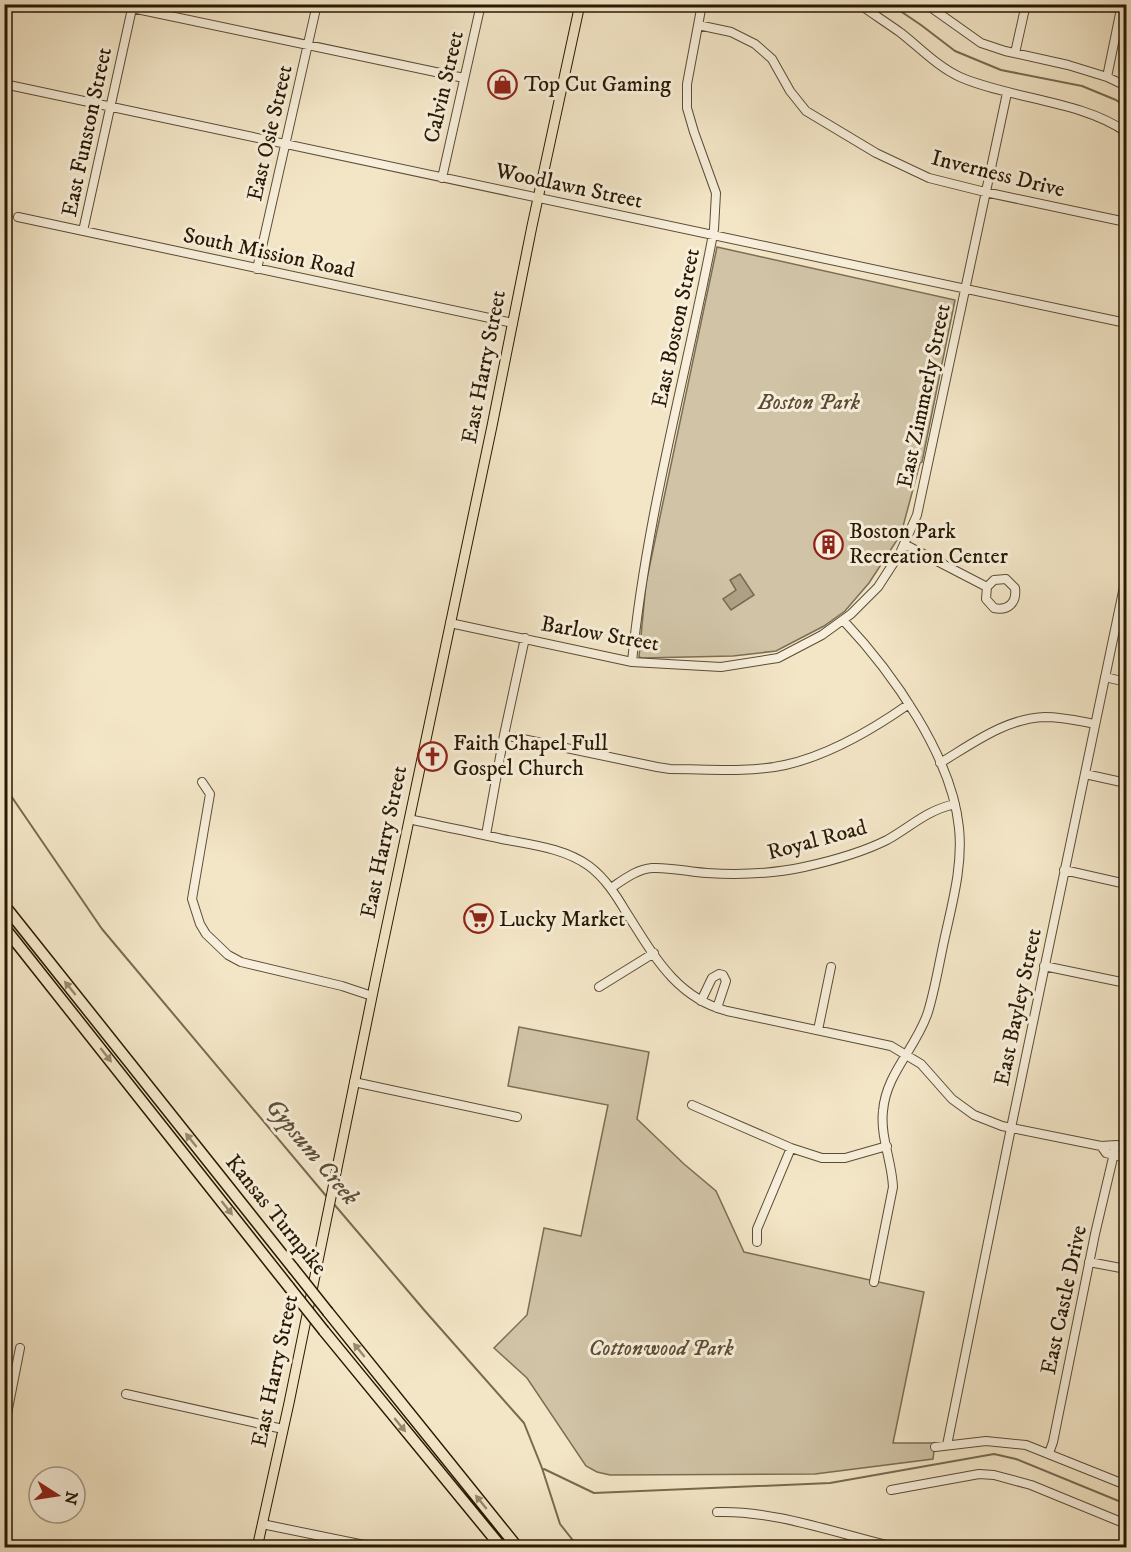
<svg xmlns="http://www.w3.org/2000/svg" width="1131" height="1552" font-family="'IM FELL DW Pica',serif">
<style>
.green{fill:#d0c3a6;stroke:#7c6e54;stroke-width:1.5}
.water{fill:#aea084;stroke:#786a50;stroke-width:1.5}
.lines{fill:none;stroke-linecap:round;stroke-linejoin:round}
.stream{stroke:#786a50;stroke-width:2}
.minor-casing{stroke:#5b4c34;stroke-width:10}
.major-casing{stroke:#281803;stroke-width:11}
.highway-casing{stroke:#281803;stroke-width:13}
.minor{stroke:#f7efdb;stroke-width:8}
.major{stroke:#f3e6c7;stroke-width:9}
.highway{stroke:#f3e6c7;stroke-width:10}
.highway-bridge-casing{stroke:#281803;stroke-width:13;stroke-linecap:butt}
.highway-bridge{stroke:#f3e6c7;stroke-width:10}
.oneway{fill:#98896f}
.labels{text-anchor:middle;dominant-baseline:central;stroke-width:6;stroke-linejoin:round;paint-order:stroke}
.poi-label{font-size:22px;fill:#281803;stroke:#f7efdb;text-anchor:start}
.street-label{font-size:22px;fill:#281803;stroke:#f7efdb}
.park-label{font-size:22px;font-style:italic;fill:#5a4b34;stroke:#f7efdb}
.water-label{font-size:24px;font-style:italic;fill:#5e4e37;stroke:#f7efdb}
</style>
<rect width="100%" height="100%" fill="#f3e6c7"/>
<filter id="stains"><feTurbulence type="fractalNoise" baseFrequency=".00333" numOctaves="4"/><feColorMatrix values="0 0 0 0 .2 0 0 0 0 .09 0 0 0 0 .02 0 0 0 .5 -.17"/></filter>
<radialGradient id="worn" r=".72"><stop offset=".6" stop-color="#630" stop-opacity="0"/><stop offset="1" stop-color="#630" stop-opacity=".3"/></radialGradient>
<path class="green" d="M717,247l238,53 -32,157 -1,5 -2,1 -19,71 -32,49 -24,28 -21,15 -48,25 -43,5 -91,2 -3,-1 7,-74z
M519,1027l130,25 -12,67 47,45 32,27 28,61 180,40 -31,151h42l-2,16 -118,15 -205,1 -13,-3 -11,-6 -59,-88 -33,-30 33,-33 17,-87 37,8 27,-131 -100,-19z"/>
<path class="water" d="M740,574l14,21 -23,15 -8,-11 13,-9 -6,-10z"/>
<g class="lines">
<path class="stream" d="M890,4l31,21 34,26 46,19 81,16 34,14 10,7
M4,783l3,7 95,139 225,268
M333,1203l92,108 99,112 18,45 18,56 19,24
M544,1469l50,24 236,-10 164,-29 22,5 110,45"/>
<defs>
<path id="minor" d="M859,4c14,10 28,19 42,29 19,15 37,34 59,44 51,22 123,24 166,55
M926,4l55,39 24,8 63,14 39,12 19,9
M132,8l332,70
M698,25l33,7 24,12 17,15 18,32 16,20 70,42 53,25 56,14 141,30
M1015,53l11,-49
M1107,77l15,-73
M4,84l1122,239
M442,178l39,-174
M18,217l495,106
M83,231l50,-227
M257,269l60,-265
M904,544l83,43 -1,12 8,9c14,3 23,-5 21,-20l-9,-9 -12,1 -7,7
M843,620c49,52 109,136 116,208 4,38 -7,76 -15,113 -5,23 -9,48 -16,71 -11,35 -42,61 -45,99 -3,25 9,51 10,76l-19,95
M450,623l182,39 89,5 57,-9 44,-23 29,-21 27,-27 22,-34 17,-38 90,-422
M632,662c14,-146 55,-289 82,-433l2,-36 -22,-61 -7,-24v-24l15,-80
M1105,677l21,5
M504,735l153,32 13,2c38,0 78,4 115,-4 45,-10 87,-35 124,-61
M940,763c32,-19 66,-45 105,-46 17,0 34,4 50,7
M1085,774l41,9
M202,782l8,12 -18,105 8,25 6,10 22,21 13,7 101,24 30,10
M409,819c31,7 62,13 93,20 30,6 62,9 87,27 16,12 27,29 37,46 27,42 49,85 101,99l164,35 30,18 31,35 22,16 28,11 99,20 15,-1 10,1
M486,835l18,-100 21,-97
M1064,870l62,14
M611,888c12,-8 26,-19 41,-20 18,-1 37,4 55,5 32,2 65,1 97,-6 27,-6 57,-14 83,-27 25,-14 38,-29 68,-36
M1044,966l82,17
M599,987l55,-34
M701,1001l11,-23 7,-4 4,1 3,6 -9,27
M818,1030l13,-63
M354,1082l163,35
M692,1105l99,43 31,10h23l42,-12
M1101,1146l5,7 20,5
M757,1242v-13l34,-81
M1089,1262l37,7
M126,1394l157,35
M4,1429l16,-81
M947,1445l64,-317 115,-551
M935,1447l51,-6 40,4 100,40
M1049,1453l4,-11 42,-208 21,-89
M891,1490l88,-16 15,1 37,10 95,39
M717,1512c59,-2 124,23 182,36
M262,1524l117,24"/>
<path id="major" d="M257,1548l32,-145 87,-426 116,-551 40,-200 48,-222"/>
<path id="highway" d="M4,905l289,363
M4,927l285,360
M328,1312l190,236
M324,1331l178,217"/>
</defs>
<use href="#minor" class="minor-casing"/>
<use href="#major" class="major-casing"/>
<use href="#highway" class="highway-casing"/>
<use href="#minor" class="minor"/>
<use href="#major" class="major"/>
<use href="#highway" class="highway"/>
<defs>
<path id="highway-bridge" d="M293,1268l35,44
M289,1287l35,44"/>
</defs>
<use href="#highway-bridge" class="highway-bridge-casing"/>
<use href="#highway-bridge" class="highway-bridge"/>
</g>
<defs><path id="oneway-solid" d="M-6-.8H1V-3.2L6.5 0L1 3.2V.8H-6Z" transform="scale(1.5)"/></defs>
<g class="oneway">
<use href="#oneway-solid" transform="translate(70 988) rotate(-129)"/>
<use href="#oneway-solid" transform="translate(106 1055) rotate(52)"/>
<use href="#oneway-solid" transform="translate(191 1140) rotate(-129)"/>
<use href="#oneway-solid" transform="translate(227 1208) rotate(52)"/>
<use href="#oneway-solid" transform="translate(359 1350) rotate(-129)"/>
<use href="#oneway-solid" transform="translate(400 1425) rotate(51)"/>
<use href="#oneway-solid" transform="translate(481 1502) rotate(-129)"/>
</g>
<defs>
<symbol id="shop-ring" viewBox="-11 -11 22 22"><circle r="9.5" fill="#f7efdb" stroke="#8f2418" stroke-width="1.5"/><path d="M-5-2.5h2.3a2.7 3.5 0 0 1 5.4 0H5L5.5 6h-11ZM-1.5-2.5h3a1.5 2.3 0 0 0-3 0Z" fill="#8f2418"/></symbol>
<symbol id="building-ring" viewBox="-11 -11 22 22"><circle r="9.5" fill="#f7efdb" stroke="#8f2418" stroke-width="1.5"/><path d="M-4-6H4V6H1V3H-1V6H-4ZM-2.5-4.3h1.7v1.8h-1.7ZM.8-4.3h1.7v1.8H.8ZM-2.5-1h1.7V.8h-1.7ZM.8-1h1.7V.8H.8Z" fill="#8f2418"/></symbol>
<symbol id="church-ring" viewBox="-11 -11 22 22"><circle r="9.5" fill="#f7efdb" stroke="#8f2418" stroke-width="1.5"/><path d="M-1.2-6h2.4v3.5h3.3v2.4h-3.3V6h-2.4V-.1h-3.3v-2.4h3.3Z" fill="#8f2418"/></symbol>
<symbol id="supermarket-ring" viewBox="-11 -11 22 22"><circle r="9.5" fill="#f7efdb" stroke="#8f2418" stroke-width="1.5"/><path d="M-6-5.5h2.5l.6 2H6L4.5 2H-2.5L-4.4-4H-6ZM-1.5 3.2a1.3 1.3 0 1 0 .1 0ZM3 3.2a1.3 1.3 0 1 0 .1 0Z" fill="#8f2418"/></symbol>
</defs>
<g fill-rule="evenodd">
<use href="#shop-ring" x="486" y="68" width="33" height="33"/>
<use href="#building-ring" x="812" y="528" width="33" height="33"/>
<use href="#church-ring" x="416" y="740" width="33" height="33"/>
<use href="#supermarket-ring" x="462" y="902" width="33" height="33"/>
</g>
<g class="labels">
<g class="poi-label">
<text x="524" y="84">Top Cut Gaming</text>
<text x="849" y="531">Boston Park<tspan x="849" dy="25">Recreation Center</tspan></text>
<text x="453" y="743">Faith Chapel Full<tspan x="453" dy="25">Gospel Church</tspan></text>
<text x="499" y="919">Lucky Market</text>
</g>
<g class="street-label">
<text transform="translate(444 87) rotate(-77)">Calvin Street</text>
<text transform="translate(87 132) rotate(-78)">East Funston Street</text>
<text transform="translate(270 133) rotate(-77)">East Osie Street</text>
<text transform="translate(998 174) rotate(14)">Inverness Drive</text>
<text transform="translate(569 186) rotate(12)">Woodlawn Street</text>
<text transform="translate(269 253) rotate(12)">South Mission Road</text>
<text transform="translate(676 328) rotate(-78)">East Boston Street</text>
<text transform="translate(484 367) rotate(-79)">East Harry Street</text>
<text transform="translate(924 396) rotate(-78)">East Zimmerly Street</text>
<text transform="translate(600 634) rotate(10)">Barlow Street</text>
<text transform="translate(817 840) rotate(-15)">Royal Road</text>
<text transform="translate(384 842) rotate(-78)">East Harry Street</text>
<text transform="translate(1018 1007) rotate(-78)">East Bayley Street</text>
<text transform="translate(276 1215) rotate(51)">Kansas Turnpike</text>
<text transform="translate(1064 1300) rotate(-78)">East Castle Drive</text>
<text transform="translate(275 1371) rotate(-78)">East Harry Street</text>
</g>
<g class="park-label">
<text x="809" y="402">Boston Park</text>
<text x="661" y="1348">Cottonwood Park</text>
</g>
<g class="water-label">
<text transform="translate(312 1152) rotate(50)">Gypsum Creek</text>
</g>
</g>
<rect width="1131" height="1552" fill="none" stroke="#f3e6c7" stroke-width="24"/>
<rect x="6" y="6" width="1119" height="1540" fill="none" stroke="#281803" stroke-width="3"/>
<rect x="12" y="12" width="1107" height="1528" fill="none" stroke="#281803" stroke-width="1.5"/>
<g transform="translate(57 1495) rotate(102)"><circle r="28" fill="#f7efdb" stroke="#a49985" stroke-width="1.5"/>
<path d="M0-4.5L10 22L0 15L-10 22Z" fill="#8f2418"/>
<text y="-9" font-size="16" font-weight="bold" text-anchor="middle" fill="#281803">N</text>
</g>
<rect width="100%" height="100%" filter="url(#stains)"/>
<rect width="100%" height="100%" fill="url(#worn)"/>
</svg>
